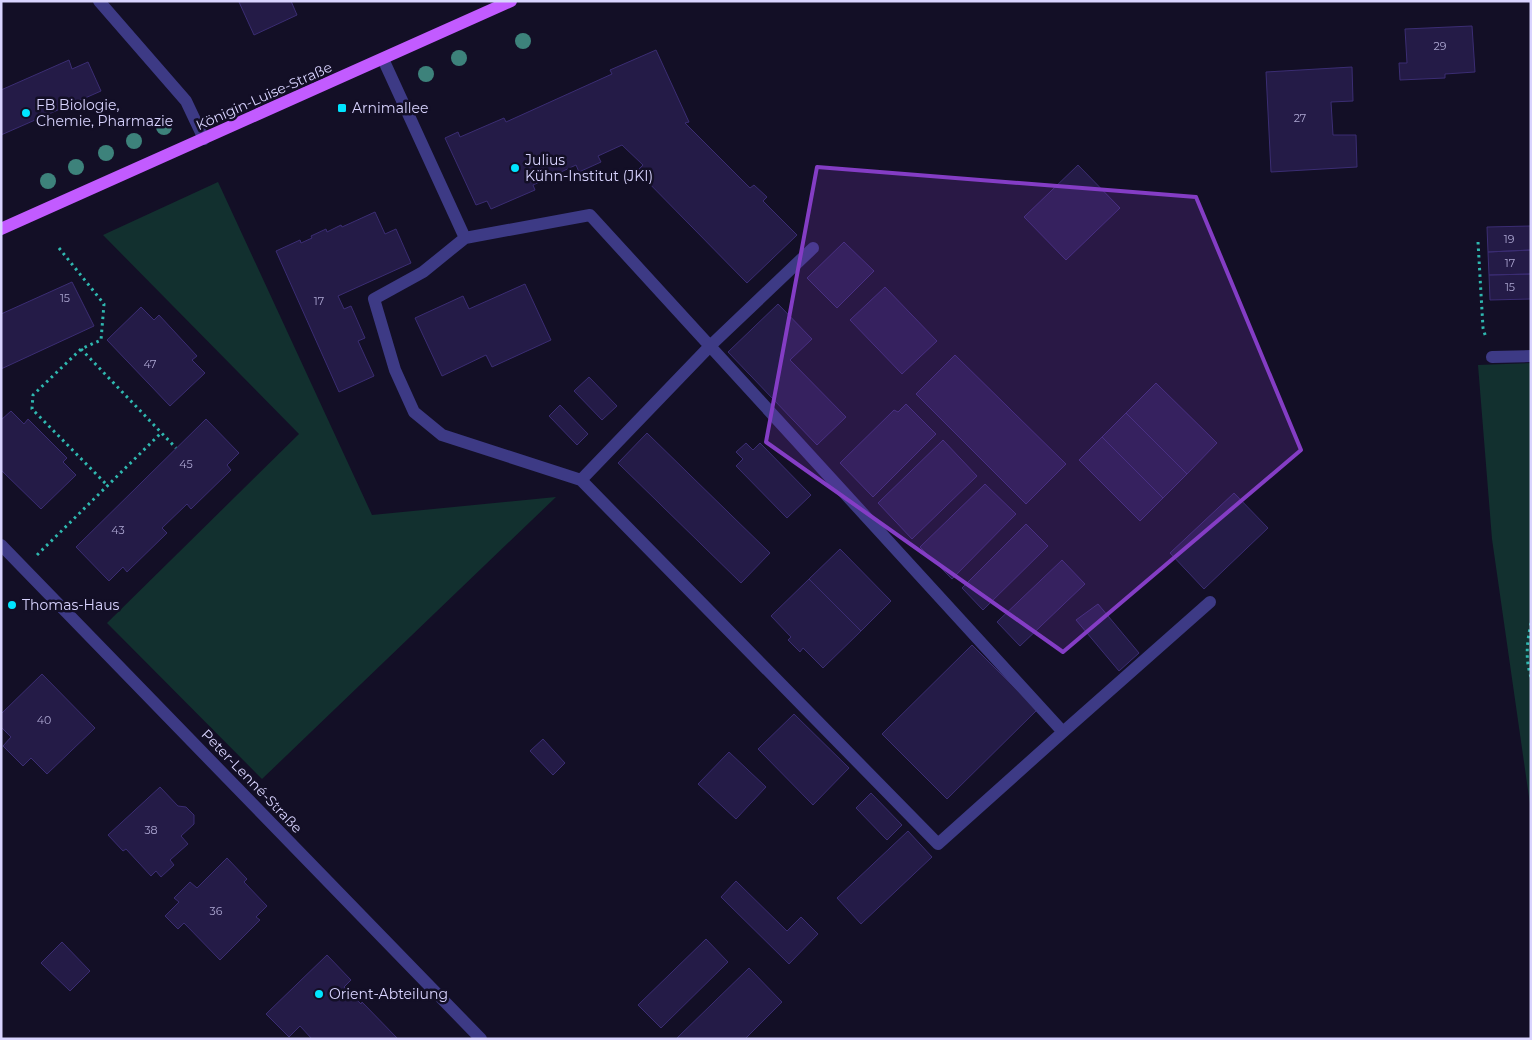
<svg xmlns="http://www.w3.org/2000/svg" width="1532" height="1040" font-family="Montserrat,sans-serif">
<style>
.green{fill:#12302f}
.building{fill:#241b47;stroke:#3b2d73}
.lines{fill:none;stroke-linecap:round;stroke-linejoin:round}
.path{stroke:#2fb8b0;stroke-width:3;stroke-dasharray:2.5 4;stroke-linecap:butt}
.minor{stroke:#3d3a85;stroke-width:12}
.major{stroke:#c25bff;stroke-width:12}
.tree{fill:#3d827b}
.marked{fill:#843dc5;fill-opacity:0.2;stroke:#843dc5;stroke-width:4;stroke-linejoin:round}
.poi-dot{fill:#00e5ff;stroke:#130f26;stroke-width:2}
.labels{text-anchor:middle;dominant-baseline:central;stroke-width:5;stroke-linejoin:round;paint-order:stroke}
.number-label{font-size:11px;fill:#aca6d1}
.street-label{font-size:14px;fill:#d9d4ff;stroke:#130f26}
.poi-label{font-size:14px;fill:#d9d4ff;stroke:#130f26;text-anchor:start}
</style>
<rect width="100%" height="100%" fill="#130f26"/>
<path class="green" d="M218,182l154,333 184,-18 -294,282 -155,-156 192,-189 -196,-199z
M1531,363v448l-39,-272 -14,-174z"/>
<path class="building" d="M240,1h51l6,14 -43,20 -15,-33z
M1472,26l3,46 -30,2v4l-45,2 -1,-17h8l-2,-34z
M656,50l33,72 -4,1 65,65 4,-3 13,12 -4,4 34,34 -50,48 -110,-112 6,-6 -21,-20 -24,11 3,6 -22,10 -3,-7 -43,20 2,5 -44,19 -4,-8 -11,4 -31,-67 13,-6 2,5 44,-19 2,4 106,-48 -2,-4z
M69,60l3,9 16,-7 13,29 -100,44v-45z
M1352,67l1,34 -22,1 2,33h23l1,32 -86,5 -5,-100z
M1078,165l42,43 -54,52 -42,-43z
M375,212l10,22 11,-5 15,34 -73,33 6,13 7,-3 14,32 -7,3 16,35 -35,16 -63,-141 24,-11 1,3 11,-5 -1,-2 15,-7 1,3 14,-7 1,2z
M1531,226v24l-43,2 -1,-25z
M844,242l30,29 -37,37 -30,-30z
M1531,250v24l-42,1 -1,-23z
M1531,274v25l-41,1 -1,-25z
M72,282l22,44 -93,43v-55z
M525,284l26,56 -59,27 -6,-12 -44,21 -27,-58 48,-22 6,13z
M885,287l52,54 -35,33 -52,-54z
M778,304l34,35 -22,21 56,57 -29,28 -89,-93z
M141,307l13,13 5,-5 38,41 -5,4 13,13 -35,33 -63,-66z
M955,355l111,109 -40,40 -110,-110z
M589,377l28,29 -15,14 -28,-29z
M1156,383l61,60 -30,31 -61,-61z
M906,404l30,30 -63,63 -33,-34 54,-53 4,2z
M560,405l28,29 -11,11 -28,-29z
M11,411l13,13 4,-5 39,39 -4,4 13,13 -35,34 -40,-39v-50z
M1126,413l61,61 -24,24 -61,-61z
M206,419l33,34 -12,12 4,5 -40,39 -4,-5 -25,24 5,5 -40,39 -4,-5 -14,14 -33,-34z
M647,433l123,120 -29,30 -123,-120z
M1102,437l61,61 -23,23 -61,-61z
M943,440l34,36 -65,63 -34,-36z
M746,443l7,7 7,-7 51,52 -24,23 -51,-52 7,-7 -7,-7z
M985,484l31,30 -64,65 -32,-32z
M1234,493l34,35 -64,61 -34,-36z
M1026,524l22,22 -65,64 -21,-22z
M840,549l51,52 -30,30 -52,-52z
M1062,560l23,24 -65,62 -23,-24z
M809,579l52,52 -38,37 -20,-20 -3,4 -12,-12 3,-3 -20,-21z
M1098,604l41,49 -20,18 -43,-51z
M972,645l65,65 -90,89 -65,-65z
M42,674l53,54 -48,46 -16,-16 -8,8 -20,-20 8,-9 -10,-10v-13z
M794,714l55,54 -36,37 -55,-56z
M543,739l22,24 -12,12 -23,-24z
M729,752l37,35 -30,32 -38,-35z
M160,787l18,19 8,1 8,8v9l-13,12 7,8 -18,16 4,5 -13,12 -5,-6 -5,5 -25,-27 -3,2 -15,-16z
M871,793l31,32 -15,15 -31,-32z
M908,831l24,26 -71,67 -24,-26z
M227,858l20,21 -3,3 23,24 -11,11 4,3 -40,40 -36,-37 -6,6 -13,-13 14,-14 -5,-4 16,-16 7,6z
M736,881l51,50 14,-14 17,17 -29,30 -68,-67z
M706,939l22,23 -67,66 -23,-23z
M62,942l28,29 -20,20 -29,-28z
M327,955l24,25 -7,7 17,17 1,-2 36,37h-86l-12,-13 -11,11 -23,-23z
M749,968l33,34 -37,37h-69z"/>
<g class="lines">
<path class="path" d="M1478,242l5,86 3,10
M59,248l45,56 -3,36 -20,9 -48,46 -1,14 76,77
M81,349l95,99
M37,555l124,-122
M1531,623c-4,19 -6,36 0,54"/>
<path class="minor" d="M99,1l87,100 18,38
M383,59l82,179 -42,34 -49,27 21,71 19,42 28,23 139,45
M465,238l125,-23 473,517 147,-130
M813,248l-103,98 -129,134 357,364 125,-112
M1492,357l39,-1
M1,545l480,494"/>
<path class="major" d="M1,229l510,-228"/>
</g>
<g class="tree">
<circle cx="523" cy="41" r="8"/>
<circle cx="459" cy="58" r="8"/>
<circle cx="426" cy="74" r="8"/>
<circle cx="164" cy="127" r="8"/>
<circle cx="134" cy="141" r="8"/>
<circle cx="106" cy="153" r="8"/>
<circle cx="76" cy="167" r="8"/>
<circle cx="48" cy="181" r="8"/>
</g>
<path class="marked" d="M817,167l379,30 105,253 -238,202 -297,-210z"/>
<g class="poi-dot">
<rect x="337" y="103" width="10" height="10" rx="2.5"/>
<circle cx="26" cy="113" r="5"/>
<circle cx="515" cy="168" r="5"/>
<circle cx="12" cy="605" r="5"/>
<circle cx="319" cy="994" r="5"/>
</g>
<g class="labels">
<g class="number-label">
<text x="1440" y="46">29</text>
<text x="1300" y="118">27</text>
<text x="1509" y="239">19</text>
<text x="1510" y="263">17</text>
<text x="1510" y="287">15</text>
<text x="65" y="298">15</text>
<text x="319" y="301">17</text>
<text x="150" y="364">47</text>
<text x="186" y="464">45</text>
<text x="118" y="530">43</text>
<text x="44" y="720">40</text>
<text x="151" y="830">38</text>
<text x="216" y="911">36</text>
</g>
<g class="street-label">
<text transform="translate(264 96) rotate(-24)">Königin-Luise-Straße</text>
<text transform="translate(252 781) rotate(46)">Peter-Lenné-Straße</text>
</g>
<g class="poi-label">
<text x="36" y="105">FB Biologie,<tspan x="36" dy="16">Chemie, Pharmazie</tspan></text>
<text x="352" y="108">Arnimallee</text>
<text x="525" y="160">Julius<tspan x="525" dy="16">Kühn-Institut (JKI)</tspan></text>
<text x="22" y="605">Thomas-Haus</text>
<text x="329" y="994">Orient-Abteilung</text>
</g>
</g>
<rect width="1532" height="1040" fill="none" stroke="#d9d4ff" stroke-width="5"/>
</svg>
